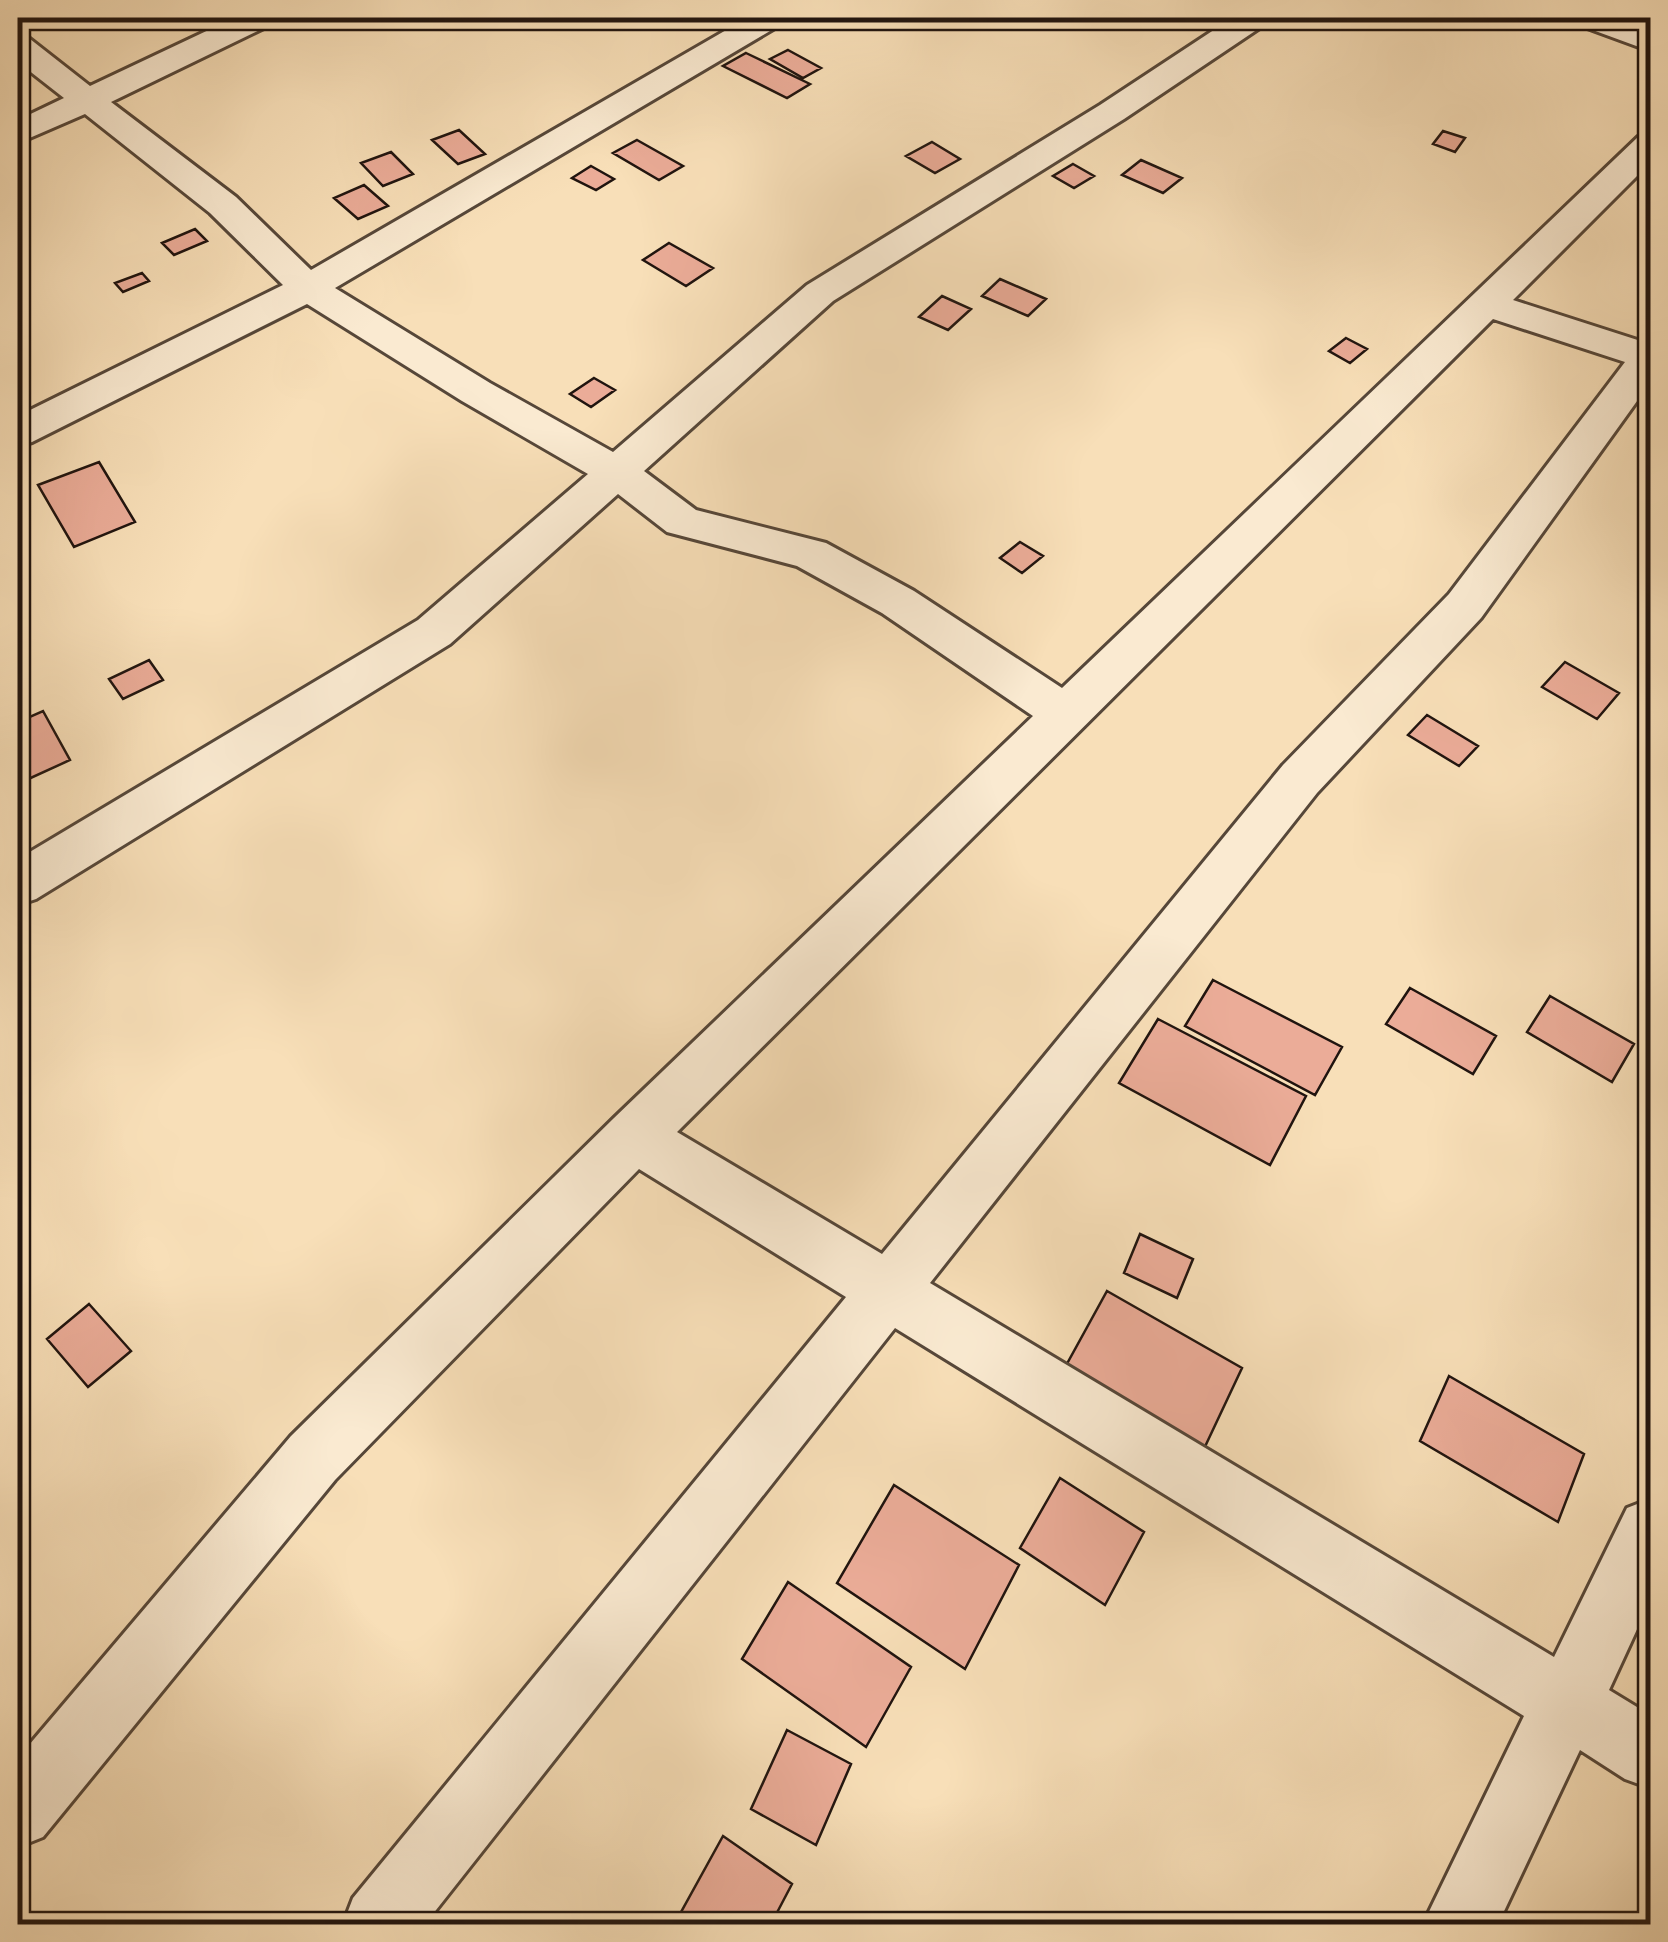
<svg xmlns="http://www.w3.org/2000/svg" width="1668" height="1942" font-family="'IM FELL Double Pica',serif">
<style>
.building{fill:#ebac98;stroke:#20140f;stroke-width:2.5}
.lines{fill:none;stroke-linecap:round;stroke-linejoin:round}
.street-casing{stroke:#564739;stroke-width:6}
.street{fill:#faead1;fill-rule:evenodd}
</style>
<rect width="100%" height="100%" fill="#f8dfb8"/>
<filter id="stains"><feTurbulence type="fractalNoise" baseFrequency=".002" numOctaves="4"/><feColorMatrix values="0 0 0 0 .2 0 0 0 0 .09 0 0 0 0 .02 0 0 0 .5 -.17"/></filter>
<radialGradient id="worn" r=".72"><stop offset=".6" stop-color="#630" stop-opacity="0"/><stop offset="1" stop-color="#630" stop-opacity=".3"/></radialGradient>
<path class="building" d="M788,50l33,18 -18,10 -33,-19z
M746,53l64,31 -23,14 -64,-32z
M459,130l26,24 -27,10 -26,-24z
M1443,131l22,7 -10,14 -22,-8z
M637,140l46,26 -24,14 -46,-27z
M932,142l28,17 -25,14 -29,-17z
M391,152l22,22 -30,12 -22,-23z
M1141,160l41,18 -19,15 -41,-18z
M1073,164l21,12 -20,12 -21,-12z
M591,166l23,13 -18,11 -24,-12z
M364,185l24,21 -30,13 -24,-21z
M195,229l12,12 -33,14 -12,-12z
M669,243l44,25 -27,18 -43,-26z
M142,273l7,8 -26,11 -8,-9z
M1000,279l46,20 -18,17 -46,-20z
M942,296l29,13 -23,21 -29,-13z
M1346,338l21,11 -17,14 -21,-12z
M594,378l21,12 -24,17 -21,-13z
M99,462l36,60 -61,25 -36,-62z
M1020,542l23,14 -21,17 -22,-15z
M149,660l14,20 -40,19 -14,-20z
M1565,662l54,31 -22,26 -55,-32z
M43,711l27,49 -46,21 -6,-13v-46z
M1427,715l51,31 -19,20 -51,-31z
M1213,980l129,67 -27,48 -130,-69z
M1410,988l86,48 -23,38 -87,-50z
M1550,996l84,48 -22,38 -85,-50z
M1158,1019l148,77 -36,69 -151,-82z
M1140,1234l53,25 -16,39 -53,-25z
M1107,1291l135,77 -40,85 -139,-82z
M89,1304l42,47 -43,36 -41,-48z
M1449,1376l135,78 -26,68 -138,-81z
M1060,1478l84,54 -39,73 -85,-57z
M894,1485l125,80 -54,104 -128,-86z
M788,1582l123,85 -45,80 -124,-88z
M787,1730l64,34 -35,81 -65,-36z
M723,1836l69,48 -21,40h-77l-14,-10z"/>
<g class="lines">
<defs>
<path id="street" d="M234,18h41l-5,7 -159,77 125,95 75,73 436,-252h38l-5,7 -445,263 155,95 123,69 194,-167 293,-180 132,-87h37l-5,7 -140,94 -291,182 -189,170 52,39 130,33 88,48 148,97 576,-551 12,-3v29l-137,137 137,44v39l-169,235 -164,175 -387,490 624,374 73,-149 23,-9v102l-41,89 41,25v73l-25,-9 -45,-29 -82,174h-75l101,-208 -629,-388 -470,596h-82l10,-26 493,-601 -207,-128 -304,311 -292,357 -25,10v-89l273,-322 323,-318 419,-402 -151,-103 -85,-47 -130,-34 -49,-38 -168,150 -414,255 -18,6v-46l400,-239 170,-146 -126,-73 -155,-97 -275,138 -14,4v-30l265,-131 -73,-72 -125,-99 -67,29v-23l46,-22 -46,-36v-26l12,3 60,47zM1493,319l132,43 -176,232 -166,171 -401,489 -205,-122z
M1574,18h44l32,12v21l-71,-26z"/>
</defs>
<use href="#street" class="street-casing"/>
<use href="#street" class="street"/>
</g>
<rect width="1668" height="1942" fill="none" stroke="#f8dfb8" stroke-width="60"/>
<rect x="20" y="20" width="1628" height="1902" fill="none" stroke="#20140f" stroke-width="5"/>
<rect x="30" y="30" width="1608" height="1882" fill="none" stroke="#20140f" stroke-width="2.5"/>
<rect width="100%" height="100%" filter="url(#stains)"/>
<rect width="100%" height="100%" fill="url(#worn)"/>
</svg>
